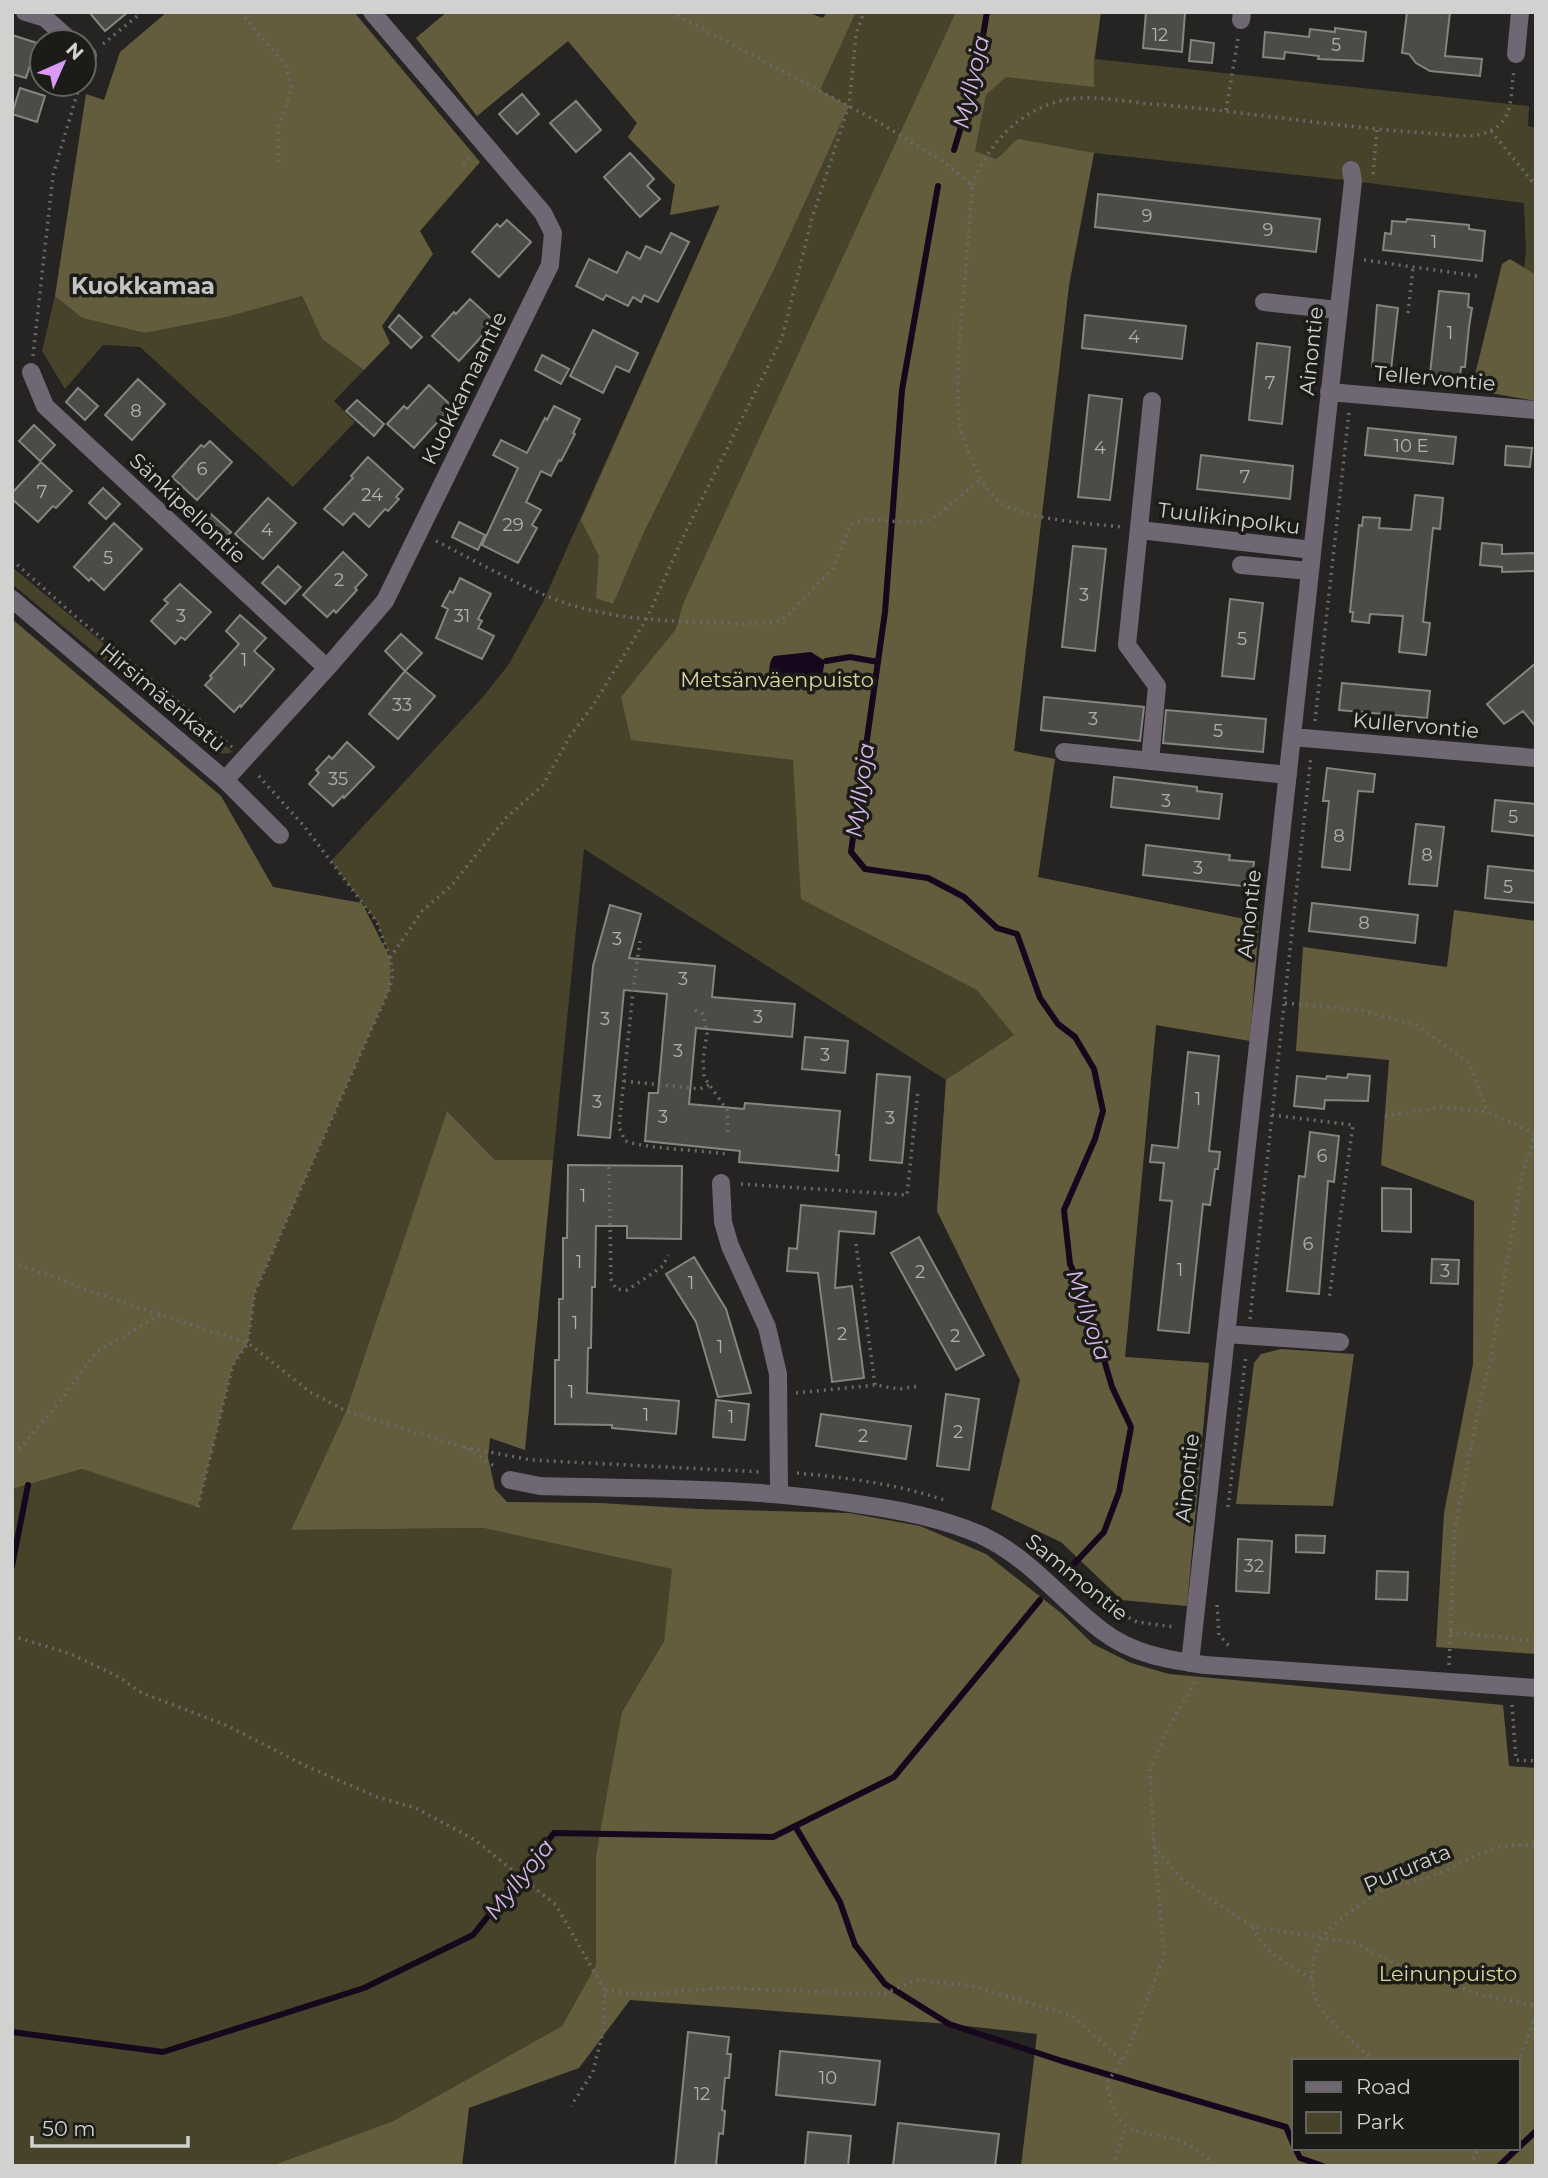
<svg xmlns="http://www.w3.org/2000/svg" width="1548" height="2178" font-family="Montserrat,sans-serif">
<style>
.green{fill:#47432b}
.forest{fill:#635d3e;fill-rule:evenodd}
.water{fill:#16071d}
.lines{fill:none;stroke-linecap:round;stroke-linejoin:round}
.stream{stroke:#16071d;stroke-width:6}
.building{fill:#4b4b48;stroke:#858481;stroke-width:2}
.path{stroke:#696967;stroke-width:3.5;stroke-dasharray:2 5;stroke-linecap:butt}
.minor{stroke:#6f6773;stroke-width:18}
.labels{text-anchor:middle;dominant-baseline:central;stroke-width:7;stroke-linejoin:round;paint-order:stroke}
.number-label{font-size:18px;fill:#b0b0ad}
.street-label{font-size:21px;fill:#d1d1cf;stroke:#1b1b18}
.park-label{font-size:21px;fill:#dfd499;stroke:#1b1b18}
.water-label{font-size:23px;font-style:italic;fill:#d9b7e9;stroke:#1b1b18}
.neighbourhood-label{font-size:23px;font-weight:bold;fill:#c4c3bf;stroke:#1b1b18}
</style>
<rect width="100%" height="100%" fill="#252422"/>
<path class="green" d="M447,12h359l17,6 4,-6h274l-6,47 434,47 -1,20 8,2v265l-25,-3 15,-139 -2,-48 -171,-22 -259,-28 -25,132 -55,466 41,8 -17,119 221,44 -103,103 -31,332 84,6 -22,243 -65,-6 -61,-58 -70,-33 29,-129 -83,-169 9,-131 -362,-231 -31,311h-58l-48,-49 -101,300 -55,119 192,-2 190,41 -9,72 -42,71 -25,184 -1,69 -34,61 -169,95 -122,45h-259v-677l70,-20 116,37 35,-141 15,-22 7,-51 135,-304v-30l-13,-36 -46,-61 152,-164 26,-33 34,-62 177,-396 -50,9 5,-30 -47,-48 9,-14 -69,-82 -91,75 -61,-78z
M55,296l27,22 63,15 82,-16 75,-21 20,43 42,31 -30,31 21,21 -62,65 -153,-140 -37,-2 -38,44 -23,-38z
M12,567l90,75 34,33 -25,-9 -99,-82z
M184,713l49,39c-26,8 -40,-20 -49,-39z"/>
<path class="forest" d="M167,12h187l126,150 -60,69 13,23 -51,72 8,17 -26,27 -42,-31 -20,-43 -75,21 -82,16 -63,-15 -27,-22 31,-202 18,6 16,-48z
M447,12h359l17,6 4,-6h29l-36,78 29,16 -73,159 -133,269 -30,70 -17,-6 3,-42 -18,-36 139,-315 -50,10 5,-30 -47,-48 9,-14 -69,-82 -91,75 -61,-78z
M956,12h145l-7,47v28l-88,-10 -20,18 -11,56 21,8c10,-6 13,-14 22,-20l76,14 -25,132 -55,466 41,8 -17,118 221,45 -9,119 -94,-16 -31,332 84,6 -22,243 -65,-6 -61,-58 -70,-33 29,-129 -83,-169 9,-131 68,-45 -37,-45 -176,-91 -8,-139 -162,-20 -10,-43 55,-68 7,-25z
M1510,259l26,16v126l-57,-10 -5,-12 28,-115z
M12,619l209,177 52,91 89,16 28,55v30l-135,304 -7,51 -15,22 -35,142 -116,-38 -70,20z
M1454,910l82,11v733l-100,-7 8,-134 29,-149 1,-163 -93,-36 8,-105 -93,-9 7,-104 144,20z
M447,1111l48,49h58l-28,290 -35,-12 -2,19 7,32 12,13 93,1 98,6 151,4 71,13 66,28 75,59 32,31 38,19 38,11 334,31 6,61 27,2v398h-515l16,-132 -88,-10 -319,-24 -51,68 -110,40 -7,58h-191l122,-45 169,-95 34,-61v-108l13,-75 13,-70 42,-71 8,-72 -189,-41 -192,2 55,-119zM1294,2061h224v87h-224z
M1281,1349l73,5 -21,152 -97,-2 18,-141 7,-9z"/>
<path class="water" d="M811,652l14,9 -5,25c-7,4 -43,3 -49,-3 -5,-4 -2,-6 -2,-11 1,-7 0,-10 5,-16z"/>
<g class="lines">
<path class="stream" d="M954,150l22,-73 11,-65
M938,186l-36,204 -17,222 -34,240 14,17 63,9 36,19 33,31 20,6 23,64 18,26 17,13 19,32 9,42 -8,28 -31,71 6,54 17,37 25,86 19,40 -12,65 -15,40 -31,33
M826,661l24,-4 28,5
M12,1566l16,-81
M795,1826l45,76 15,43 30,39 64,40 113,37 224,66 8,19
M12,2032l151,20 201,-64 109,-53 81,-102 219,4 121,-60 146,-177
M1295,2148l5,10 23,8
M1518,2148l18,-17
M1499,2166l19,-18"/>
</g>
<path class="building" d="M89,12h39l-23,19z
M1146,12h39l-3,40 -39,-4z
M1407,12h43l-5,44 37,3 -2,17 -50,-5 -14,-8 -7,-9 -7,-1z
M1335,28l31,4 -3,29 -45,-2 1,-3 -34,-4 -1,7 -21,-2 2,-25 44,5 1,-8 25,3z
M12,35l25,8 -11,35 -14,-4z
M1191,40l23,3 -2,20 -23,-2z
M20,88l25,8 -8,26 -25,-8z
M522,94l17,20 -22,20 -18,-20z
M576,101l25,29 -25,22 -26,-29z
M630,153l24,26 -7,7 13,13 -20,18 -36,-40z
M1098,194l222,25 -4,33 -221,-25z
M1407,219l62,6v4l16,2 -3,30 -99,-11 2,-17 6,1 1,-13 14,1z
M507,220l24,22 -32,35 -27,-25 25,-28 3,3z
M671,233l18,9 -31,60 -14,-7 -3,7 -8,-5 -5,9 -22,-11 -3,5 -27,-14 13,-27 28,14 10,-21 13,7 6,-13 15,7z
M1439,291l30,3 -1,13 4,1 -3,19 -4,40h-4l-1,11 -30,-4z
M470,299l25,23 -36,39 -27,-25 22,-24 2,2z
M1377,305l21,3 -7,62 -19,-3z
M399,315l23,22 -11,11 -22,-21z
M1085,315l101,11 -4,33 -100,-11z
M593,330l45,23 -9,19 -13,-6 -13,27 -33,-17z
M1257,343l33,4 -8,77 -33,-4z
M542,355l27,14 -8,15 -26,-14z
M138,379l27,25 -33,36 -27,-25z
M429,385l23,21 -38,42 -27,-24 17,-18 3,3z
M78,388l20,18 -13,14 -19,-18z
M1089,395l33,4 -12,101 -32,-3z
M357,400l27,24 -10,12 -28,-25z
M554,406l26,13 -7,14 2,1 -14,27 -2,-1 -8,16 -10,-5 -15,31 15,8 -9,15 5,3 -19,35 -36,-18 36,-77 -25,-13 8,-15 26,13 18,-35 2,2z
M34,425l21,20 -15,16 -21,-20z
M1368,428l88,9 -3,27 -88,-9z
M210,441l22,21 -35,38 -25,-23 29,-32 3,2z
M1506,446l26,2 -2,19 -25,-2z
M1201,455l92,11 -3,33 -93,-10z
M368,457l35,32 -7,8 3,2 -11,12 -3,-2 -16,18 -15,-14 -11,12 -19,-16 29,-31 -2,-2z
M41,462l31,29 -16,17 -3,-2 -15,16 -26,-23v-6z
M103,488l17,16 -14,15 -17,-16z
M1415,495l28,3 -3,31 -7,-1 -10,94 7,1 -4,32 -27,-3 4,-36 -33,-2 -1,9 -17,-2 1,-9h-3l9,-87 3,1 1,-9 17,1 -1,10 32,2z
M268,498l28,25 -33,36 -28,-25z
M211,514l20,18 -12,13 -20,-19z
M459,522l26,13 -7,15 -26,-13z
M114,523l28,26 -38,41 -13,-12 -2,3 -15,-14z
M1482,543l20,2v9l34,-1v18l-34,1v-5l-22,-2z
M1073,546l33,3 -11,102 -33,-4z
M343,552l24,23 -12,13 2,2 -21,23 -2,-3 -7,7 -24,-22z
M278,566l23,21 -16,17 -23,-21z
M460,578l31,16 -13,25 4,2 -4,7 16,8 -12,23 -46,-21 12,-29 -6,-3 8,-15 3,2z
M180,584l31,28 -26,28 -4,-3 -6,7 -24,-23 17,-18 -4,-3z
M1230,599l33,4 -9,76 -32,-3z
M240,615l26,23 -12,13 20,18 -33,38 -1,-2 -6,7 -29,-27 7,-7 -2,-2 29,-32 -13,-13z
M401,634l21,19 -17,18 -20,-20z
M1536,663v64l-13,-16 -19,13 -17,-20z
M405,671l30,25 -37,43 -29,-25z
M1342,683l88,8 -3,27 -88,-8z
M1044,697l100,10 -4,34 -99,-11z
M1166,710l100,9 -3,33 -100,-9z
M347,742l27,25 -30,31 -1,-2 -10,10 -24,-22 10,-11 -3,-3 13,-14 3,3z
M1327,768l48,6 -2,18 -15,-1 -8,79 -28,-3 7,-66h-6z
M1114,777l83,10v4l25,3 -3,25 -108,-12z
M1495,800l41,4v32l-44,-5z
M1416,824l28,3 -7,59 -28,-2z
M1146,845l84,10 -1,5 25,2 -3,25 -108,-12z
M1488,866l48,5v32l-51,-5z
M1312,903l106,12 -3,28 -106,-12z
M610,905l31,9 -12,44 86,8 -3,31 83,7 -3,33 -96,-9 -7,76 55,5 1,-6 95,8 -4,44h3l-1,16 -99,-9 1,-11 -95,-10 4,-48h9l9,-99 -43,-4 -14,148 -32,-3 15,-169z
M805,1037l43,4 -3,32 -43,-4z
M1188,1052l31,4 -10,95 11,1 -2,17h-3l-5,36 -7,-1 -14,129 -31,-3 14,-129 -12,-1 4,-37 -14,-1 2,-17 26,3z
M877,1074l33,3 -8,86 -32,-3z
M1348,1074l22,2 -2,25 -43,-1 -1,9 -30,-3 3,-30 29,3 1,-3 20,2z
M1310,1132l29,4 -5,46 -6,-1 -9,113 -32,-3 12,-115 6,1z
M568,1165l114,1 -1,73 -54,-1v-12h-31l-1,61h-3l-1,61h-3l-1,45 92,8 -3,33 -64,-6v-3l-57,-1v-64h4v-61h4v-61h4z
M1382,1188l29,1v43l-29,-1z
M801,1205l75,7 -2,22 -35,-3 -4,57 17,-2 12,92 -32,4 -14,-109 -31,-2 2,-23 8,1z
M919,1237l65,118 -28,15 -65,-117z
M694,1257l32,52 25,84 -33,4 -22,-75 -30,-48z
M1432,1259l27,1 -1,24 -27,-1z
M946,1394l33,5 -10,71 -32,-4z
M716,1400l33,4 -4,36 -32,-3z
M821,1414l90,12 -5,33 -90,-13z
M1296,1535l29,1 -1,17 -28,-1z
M1238,1539l34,2 -3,52 -33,-2z
M1377,1571l31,1 -1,28 -31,-1z
M688,2032l41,5 -2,17h4l-2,24h-4l-3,32 3,1 -2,23 -4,-1 -3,33h-41z
M780,2051l100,10 -5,44 -99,-10z
M898,2123l101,11 -4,32h-102z
M808,2132l43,4 -3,30h-43z"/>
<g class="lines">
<path class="path" d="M240,12l46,54 6,22 -14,40 1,34
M671,12l204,108 66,40 31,25c-3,57 -10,113 -13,170 -1,24 -3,51 2,75 5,20 22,62 40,73 26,17 88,20 120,24
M103,44l39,-32
M1226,110l12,-71
M1491,131l45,55
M463,164l7,-7
M1373,174l4,-44
M972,185c16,-39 42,-70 84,-83 29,-9 65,-1 95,2 92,7 183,23 275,29 25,1 57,10 76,-11 11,-13 9,-35 12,-51
M1364,260l113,16
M1408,313l5,-46
M33,356l20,-181 27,-91
M436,541c38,19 76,41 116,57 64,26 139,23 207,26l17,-2 10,-5 47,-49 18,-44c25,-12 52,5 77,-4 11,-4 42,-32 53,-41
M12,560l62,55 158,132
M1315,721l34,-309
M640,941l-6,41 -15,145 6,14c29,9 69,8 100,13
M390,958l32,-47 29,-25 55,-68 37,-33 27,-49 22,-29 55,-89 37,-83 98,-197 30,-120 37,-112 7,-72 8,-22
M1285,1003l74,7 58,15 53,39 17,48
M695,1010l8,4 4,19 -4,26 1,18 23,33 1,25
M624,1081l76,8 9,-4
M1272,1115l81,10 -24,174
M1385,1116l57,-9 45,5 49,22
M609,1167l2,112 5,10 11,1 17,-11 19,-13 5,-11
M741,1184l166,11 11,-104
M856,1244l19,141
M12,1262l104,38 132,43 62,49 36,19 118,36 32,20
M1250,1319l61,-563
M796,1393l79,-8 24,4 20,-3
M464,1447l67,13 231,12
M12,1451l9,-4 41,-48 33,-46 66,-39
M797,1473c52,5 101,11 150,28
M198,1507l35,-142 15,-22 7,-51 135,-304 3,-14 -3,-16 -13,-36 -73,-96 -48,-53
M1228,1507l18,-152
M1098,1601l39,21 38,5
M1217,1605l2,30 12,13
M1450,1632l86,9
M12,1636l59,18 48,23 23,16 84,32 82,42 69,30 39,11 59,32 81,65 49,86 -1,36 -11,45 -22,34
M1449,1665l6,-137 27,-137 8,-27 31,-185 14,-45
M1195,1682l-30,52 -15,35 4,77 28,34 71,47 102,16 51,26 71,25 59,12
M1512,1705l4,55 20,1
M1155,1848l9,108 -37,96 -20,31c10,64 37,41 82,62 9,4 18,14 26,21
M1253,1927c9,25 37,39 59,51
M605,1991l45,3 69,-6 164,6 32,-14 57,6 101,30 49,45
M1374,2061c-14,-12 -48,-42 -56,-57 -10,-19 -7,-48 4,-66 11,-16 50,-43 68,-51 11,-4 24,-5 36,-9 43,-14 60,-38 110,-32
M1518,2063l18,-48
M1113,2166l12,-39
M1471,2166l7,-18"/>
<path class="minor" d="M25,12l20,6 27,24
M1241,20l1,-8
M84,52l4,3
M1516,54l4,-42
M1264,302l74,8
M31,372l14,34 282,262
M1329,392l207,18
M1140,530l172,20
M1241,565l69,6
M12,599l213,181 55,55
M1292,737l244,21
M1064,752l224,23
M1150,761l7,-75 -30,-41 25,-244
M225,780l102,-112 58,-67 165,-336 3,-32 -10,-20 -171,-201
M721,1183l2,39 7,24 37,81 11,47 1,119
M1226,1334l114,8
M510,1480l30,6c106,3 212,1 317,18 42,6 85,14 124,31 49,23 78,63 120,95 30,24 68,30 104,35l331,23
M1190,1663l163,-1482 -2,-11"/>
</g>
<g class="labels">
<g class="number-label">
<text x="1160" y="35">12</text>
<text x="1336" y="45">5</text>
<text x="1147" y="216">9</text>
<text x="1268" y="230">9</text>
<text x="1434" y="242">1</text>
<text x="1450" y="333">1</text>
<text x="1134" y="337">4</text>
<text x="1270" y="383">7</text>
<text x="136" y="411">8</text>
<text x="1411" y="446">10 E</text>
<text x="1100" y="448">4</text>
<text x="202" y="469">6</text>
<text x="1245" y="477">7</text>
<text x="42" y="492">7</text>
<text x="372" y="495">24</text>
<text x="513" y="525">29</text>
<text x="267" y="530">4</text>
<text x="108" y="558">5</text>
<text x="339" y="580">2</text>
<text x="1084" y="595">3</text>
<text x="181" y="616">3</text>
<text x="462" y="616">31</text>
<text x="1242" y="639">5</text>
<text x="244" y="660">1</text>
<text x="402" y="705">33</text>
<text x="1093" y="719">3</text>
<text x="1218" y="731">5</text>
<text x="338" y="779">35</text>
<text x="1166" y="801">3</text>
<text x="1513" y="817">5</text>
<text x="1339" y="836">8</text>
<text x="1427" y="855">8</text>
<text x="1198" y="868">3</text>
<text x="1508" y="887">5</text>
<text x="1364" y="923">8</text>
<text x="617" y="939">3</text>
<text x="683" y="979">3</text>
<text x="758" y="1017">3</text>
<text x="605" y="1019">3</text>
<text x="678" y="1051">3</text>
<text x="825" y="1055">3</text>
<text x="1198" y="1099">1</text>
<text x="597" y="1102">3</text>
<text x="663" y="1117">3</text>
<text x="890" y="1118">3</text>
<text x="1322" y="1156">6</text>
<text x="583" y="1196">1</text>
<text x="1308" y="1244">6</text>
<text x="579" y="1262">1</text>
<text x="1180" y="1270">1</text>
<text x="1445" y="1271">3</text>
<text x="920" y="1272">2</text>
<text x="691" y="1283">1</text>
<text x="575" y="1323">1</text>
<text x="842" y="1334">2</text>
<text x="955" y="1336">2</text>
<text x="720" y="1347">1</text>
<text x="571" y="1392">1</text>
<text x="646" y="1415">1</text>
<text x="731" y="1417">1</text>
<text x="958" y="1432">2</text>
<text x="863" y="1436">2</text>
<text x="1254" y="1566">32</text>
<text x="828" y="2078">10</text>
<text x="702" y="2094">12</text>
</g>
<g class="street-label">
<text transform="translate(1311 351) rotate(-84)">Ainontie</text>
<text transform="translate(1435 378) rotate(5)">Tellervontie</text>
<text transform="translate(464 388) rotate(-64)">Kuokkamaantie</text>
<text transform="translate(188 508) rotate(43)">Sänkipellontie</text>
<text transform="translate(1229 518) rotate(7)">Tuulikinpolku</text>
<text transform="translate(163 697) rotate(40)">Hirsimäenkatu</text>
<text transform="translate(1416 725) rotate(5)">Kullervontie</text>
<text transform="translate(1249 914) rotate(-84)">Ainontie</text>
<text transform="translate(1187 1478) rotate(-84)">Ainontie</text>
<text transform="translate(1077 1577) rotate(39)">Sammontie</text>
<text transform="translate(1407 1868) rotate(-23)">Pururata</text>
</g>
<g class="park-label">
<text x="777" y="679">Metsänväenpuisto</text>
<text x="1448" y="1973">Leinunpuisto</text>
</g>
<g class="water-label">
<text transform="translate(971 82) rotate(-77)">Myllyoja</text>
<text transform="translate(860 790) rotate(-82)">Myllyoja</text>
<text transform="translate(1089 1315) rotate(71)">Myllyoja</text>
<text transform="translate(519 1879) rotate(-51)">Myllyoja</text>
</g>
<g class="neighbourhood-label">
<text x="143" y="286">Kuokkamaa</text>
</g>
</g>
<rect width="1548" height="2178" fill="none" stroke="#d1d1cf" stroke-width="28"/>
<rect x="1292" y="2059" width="228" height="91" fill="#1b1b18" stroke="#646461" stroke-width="2"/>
<rect x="1306" y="2082" width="35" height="10" fill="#6f6773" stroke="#646461" stroke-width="2"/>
<text x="1356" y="2094" font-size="21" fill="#d1d1cf">Road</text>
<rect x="1306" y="2112" width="35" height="21" fill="#47432b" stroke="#646461" stroke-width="2"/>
<text x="1356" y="2129" font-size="21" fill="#d1d1cf">Park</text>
<g transform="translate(63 63) rotate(45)"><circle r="33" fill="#1b1b18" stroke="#646461" stroke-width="2"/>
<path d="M0-5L12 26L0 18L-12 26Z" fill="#da9af6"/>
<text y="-10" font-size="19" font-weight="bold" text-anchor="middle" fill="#d1d1cf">N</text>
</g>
<path d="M32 2136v10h156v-10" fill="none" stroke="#d1d1cf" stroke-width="3.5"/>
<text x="42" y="2136" font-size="21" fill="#d1d1cf" stroke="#1b1b18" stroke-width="5" paint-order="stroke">50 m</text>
</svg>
